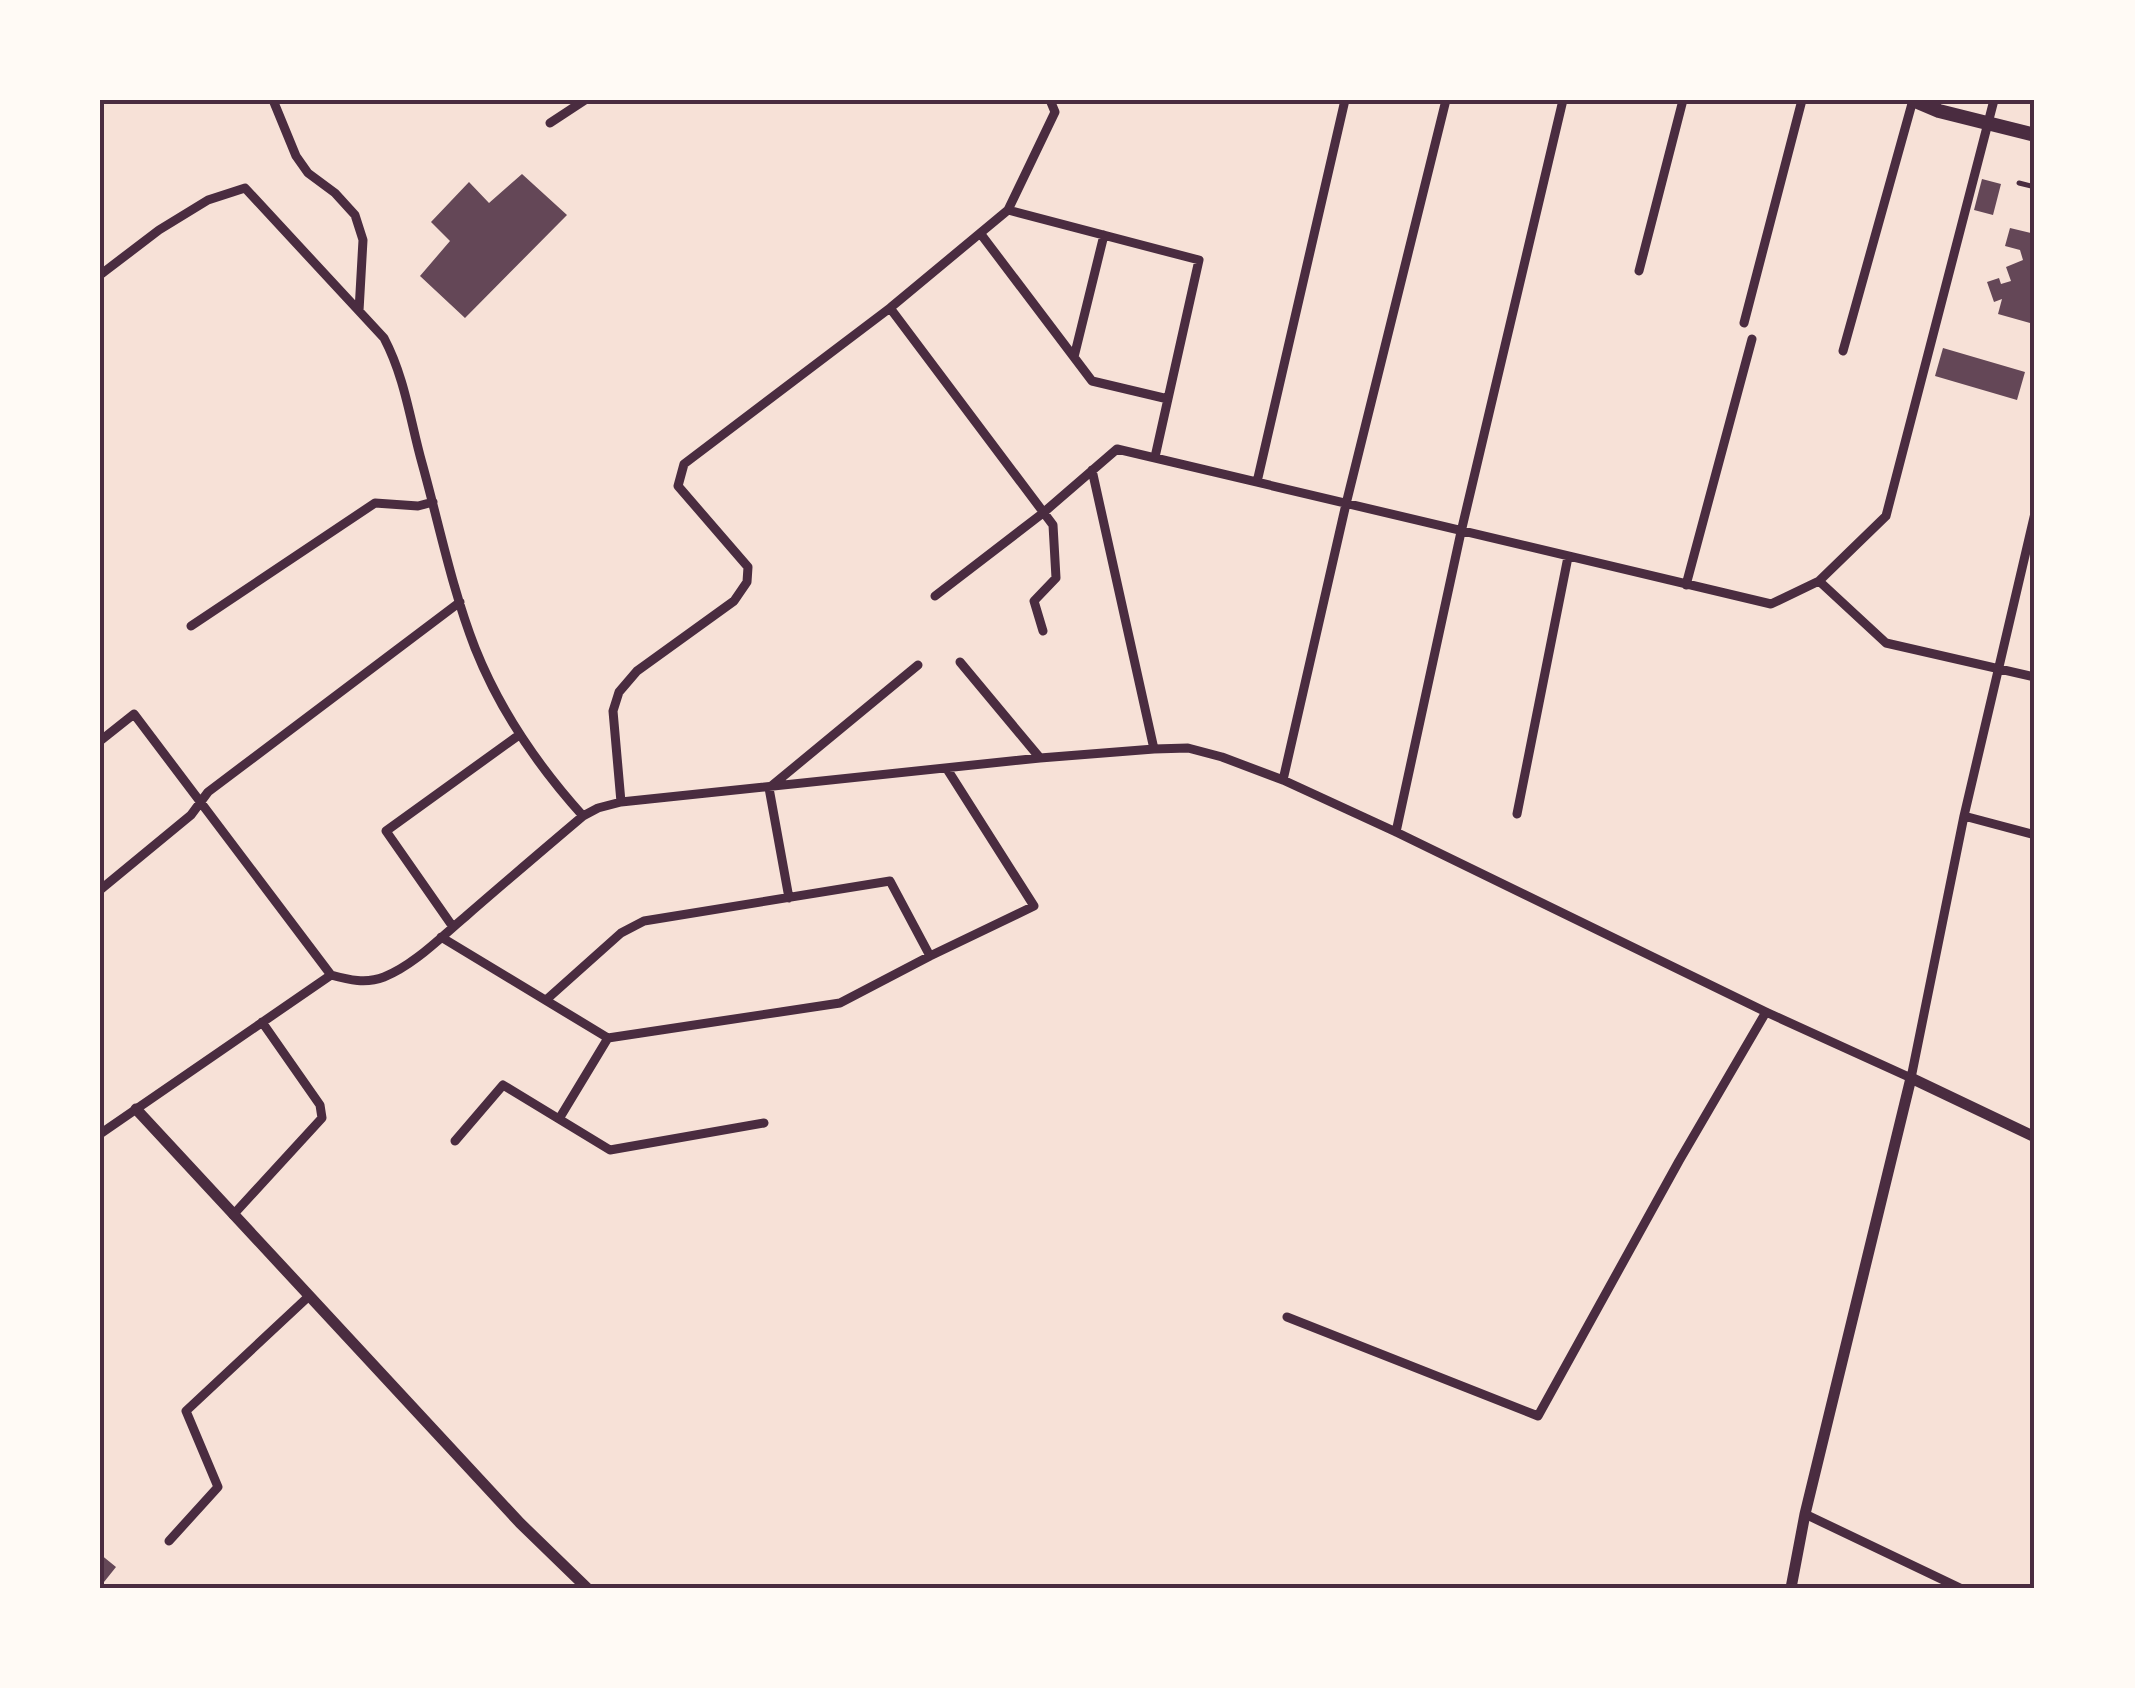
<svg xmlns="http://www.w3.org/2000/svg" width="2135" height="1688" font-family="Figtree,sans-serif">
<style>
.building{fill:#644757}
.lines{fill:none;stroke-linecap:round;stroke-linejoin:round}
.service{stroke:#4a2c40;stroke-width:5}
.minor{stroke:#4a2c40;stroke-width:9}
.tertiary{stroke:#4a2c40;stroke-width:11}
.primary{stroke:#4a2c40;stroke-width:14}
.neatline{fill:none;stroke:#4a2c40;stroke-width:4}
</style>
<rect width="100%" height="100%" fill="#f7e1d7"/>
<path class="building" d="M522,174l45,41 -102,103 -45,-42 30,-35 -19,-19 38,-40 20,21z
M1982,179l19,5 -8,31 -19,-5z
M2010,228l25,6v71l-5,18 -32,-9 4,-15 -8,3 -7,-20 12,-4 2,6 10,-3 -5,-14 17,-7 -3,-10 -15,-4z
M1943,348l82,24 -8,28 -82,-24z
M100,1554l16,13 -16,20z"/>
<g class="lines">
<path class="service" d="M2019,183l16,4"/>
<path class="minor" d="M273,100l23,56 12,17 27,20 20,22 8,25 -4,71
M550,123l35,-23
M1008,210l191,50 -44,197
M980,233l112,148 76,18
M1639,271l44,-171
M100,275l59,-45 49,-30 37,-12 139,150c21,40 26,82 38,125 17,61 30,126 53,185 25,63 63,118 108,168
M890,308l163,217 3,53 -22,23 9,30
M1744,323l58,-223
M1843,351l70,-251
M1074,357l30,-122
M1092,470l62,279
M1257,482l88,-382
M1819,581l67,62 149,34
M1686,585l66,-246
M935,596l108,-83 74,-64 654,155 48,-23 67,-65 108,-416
M191,626l184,-123 43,3 15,-4
M960,662l80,96
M100,741l34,-27 197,261c18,5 35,9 53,2 30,-12 57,-40 81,-60 39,-34 78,-67 118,-101l15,-8 23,-6 419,-44 114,-9 34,-1 34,9 61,23 113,52 370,180 145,66 53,-262 71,-303
M1283,780l63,-276 100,-404
M621,802l-8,-91 6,-19 18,-21 97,-70 13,-19 1,-15 -70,-81 6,-22 206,-156 118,-98 47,-98 -5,-12
M1517,814l51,-257
M1964,816l71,19
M1396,832l65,-300 102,-432
M100,890l91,-75 17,-23 252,-190
M789,898l-20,-110 149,-123
M453,927l-67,-96 133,-96
M441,937l167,101 232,-35 90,-47 104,-50 -87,-137
M546,1000l75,-67 23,-12 246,-40 40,75
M559,1119l49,-81
M100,1134l231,-159
M455,1141l48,-56 107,65 154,-27
M233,1215l89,-97 -2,-13 -58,-83
M1287,1317l251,99 141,-255 87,-149
M1805,1514l155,74
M169,1541l49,-54 -32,-76 122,-114"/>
<path class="tertiary" d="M136,1109l384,414 67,65
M1791,1588l14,-74 106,-436 124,59"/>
<path class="primary" d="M1913,100l26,11 96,24"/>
</g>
<rect width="2135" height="1688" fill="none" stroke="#fffaf5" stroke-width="205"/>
<rect x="102" y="102" width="1930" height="1484" class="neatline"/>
</svg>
